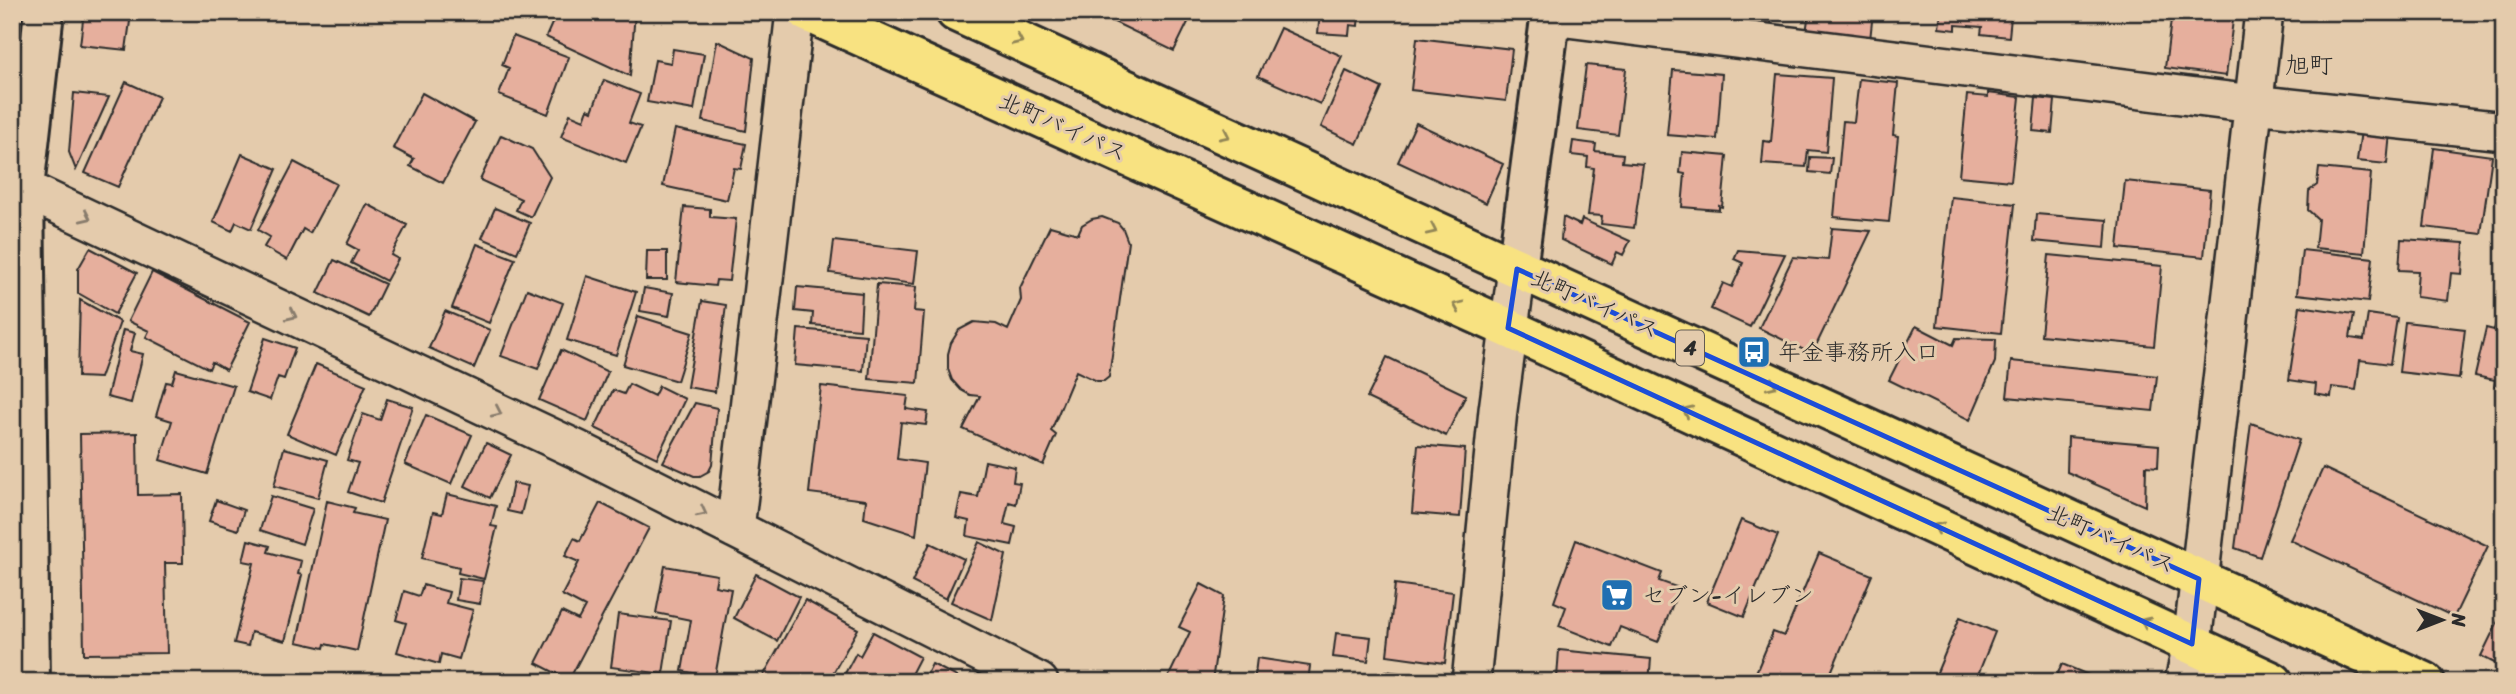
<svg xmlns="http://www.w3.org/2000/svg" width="2516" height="694" font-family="Sriracha,'Klee One',sans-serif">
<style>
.built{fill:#e1c0a6}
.building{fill:#e6af9d;stroke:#2b2b2b;stroke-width:2}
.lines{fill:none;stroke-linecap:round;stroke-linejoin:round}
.minor-casing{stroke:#2b2b2b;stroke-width:42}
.tertiary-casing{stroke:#2b2b2b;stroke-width:44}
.trunk-casing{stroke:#2b2b2b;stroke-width:44}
.minor{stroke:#e4cbac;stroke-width:37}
.tertiary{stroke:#e4cbac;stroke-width:38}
.trunk{stroke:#f8e281;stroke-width:38}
.oneway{stroke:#928656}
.oneway2{stroke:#887b6c}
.marked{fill:none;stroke:#1d4ed8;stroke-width:5;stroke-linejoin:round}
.labels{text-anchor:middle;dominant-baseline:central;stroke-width:6;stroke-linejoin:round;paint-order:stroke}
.shield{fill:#e4cbac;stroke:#625b52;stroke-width:2}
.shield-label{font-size:21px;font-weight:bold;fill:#2b2b2b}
.street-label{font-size:23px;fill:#2b2b2b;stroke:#e4cbac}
.poi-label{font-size:23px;fill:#2b2b2b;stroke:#e4cbac;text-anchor:start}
.neighbourhood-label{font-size:24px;fill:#2b2b2b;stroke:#e4cbac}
</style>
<rect width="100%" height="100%" fill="#e4cbac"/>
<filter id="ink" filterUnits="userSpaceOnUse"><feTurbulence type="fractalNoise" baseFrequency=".0143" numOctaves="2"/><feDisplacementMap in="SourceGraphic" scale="14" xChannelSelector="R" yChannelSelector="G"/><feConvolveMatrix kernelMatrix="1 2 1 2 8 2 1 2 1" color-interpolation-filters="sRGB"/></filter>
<g filter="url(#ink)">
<path class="built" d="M679,676l13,6h-606v-3z"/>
<path class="building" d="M84,12h52v2h-5l-5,36 -46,-5z
M557,12h78l-5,64 -84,-39z
M1116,12h77l-19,39 -62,-30z
M1320,12h39l-1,14 -8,-1 -1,10 -31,-2z
M1728,12h45l-2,12 -44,-7z
M1809,12h64l-3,28 -64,-7z
M1941,12h67l3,5 -2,20 -28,-3 1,-7 -26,-2v5l-17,-2z
M2172,12h62l-8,64 -61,-8z
M1280,28l62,28 -22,48 -62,-28z
M513,36l56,21 -21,57 -49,-19 10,-27 -7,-3z
M1417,38l95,11 -6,52 -95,-11z
M717,41l37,17 -8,73 -43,-10z
M673,49l31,5 -10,56 -47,-8 8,-42 16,3z
M1586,65l40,4 -8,66 -40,-5z
M1673,70l49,4 -5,65 -50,-4z
M1346,71l36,17 -25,56 -36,-17z
M1777,74l55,4 -6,74 -18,-2 -2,17 -44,-3 2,-23 7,1z
M1859,79l39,4 -5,52 5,1 -9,86 -55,-5 9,-96 11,1z
M604,80l36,14 -11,29 12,4 -15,36 -65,-26 9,-23 14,6 4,-11 4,2z
M126,82l33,15 -41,90 -33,-14z
M74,93l35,4 -33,73 -7,-18z
M422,93l53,29 -32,61 -33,-17 4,-7 -21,-11z
M1988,93l32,4 -9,84 -52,-5 8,-81 21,2z
M2036,98l19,2 -3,33 -19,-2z
M1416,123l87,41 -17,39 -88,-41z
M675,129l71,15 -5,25 -7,-1 -7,32 -64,-14z
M2361,130l29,3 -3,31 -30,-3z
M501,135l31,14 18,28 -19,40 -15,-7 5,-11 -41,-19z
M1573,141l23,3 -1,7 28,3 -1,8 21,2 -9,64 -33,-4 1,-8 -14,-1 6,-47 -7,-1 1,-10 -17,-2z
M2434,148l58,8 -11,78 -57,-7z
M1682,152l45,4 -5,51 -3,-1v4l-37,-3 3,-33 -5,-1z
M242,154l35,15 -26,60 -15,-7 -4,9 -19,-9z
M1810,157l22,1 -2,16 -21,-2z
M294,162l42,22 -26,49 -7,-4 -16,31 -23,-13 6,-10 -12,-7z
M2319,168l52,5 -7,80 -49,-5 3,-29 -10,-9 1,-19 8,-6z
M2125,181l85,9 -6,67 -86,-9z
M1951,197l64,7 -14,129 -64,-7z
M367,204l40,21 -16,30 7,4 -12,22 -35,-18 7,-13 -11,-6z
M684,207l26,2v8l26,2 -7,62 -13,-1 -1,6 -39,-4z
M495,208l35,15 -13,30 -35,-15z
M2036,214l71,6 -2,28 -71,-7z
M1102,217l16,6 5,6 5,13 -19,135 -5,4h-7l-21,-10 -25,60 5,4 -13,30 -80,-36 17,-33 -10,-1 -9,-5 -9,-10 -4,-11v-15l3,-11 8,-13 15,-8 22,2 12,6 13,-30 -1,-12 30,-62 28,8 4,-9 10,-6z
M1563,217l17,8 2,-6 48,22 -7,14 -6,-3 -5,12 -51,-24z
M1832,228l39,3 -59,123 -53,-26 34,-71 35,3z
M2401,239l63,4 -2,31 -11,-1 -3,28 -32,-4 2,-26 -19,-1z
M834,241l84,10 -4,33 -84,-11z
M477,244l38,15 -26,64 -37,-15z
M90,248l47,25 -22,41 -37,-21v-24z
M1738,250l47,4 -35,73 -39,-18 12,-26 9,4 11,-24 -9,-4z
M2302,250l71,8 -5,44 -71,-8z
M647,251h20v29h-21z
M2049,255l113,11 -8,80 -113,-11z
M334,260l51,24 -16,33 -51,-24z
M152,272l98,50 -24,48 -14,-8 -3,7 -63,-32 3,-6 -21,-10z
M587,276l49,16 -20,63 -49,-15z
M877,284l39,3 -2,24 10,1 -6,71 -49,-4z
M797,287l65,6 -2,36 -48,-4 1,-12 -18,-2z
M644,288l29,5 -4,23 -29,-5z
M527,289l36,14 -25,66 -37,-13z
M80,300l40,22 -20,56 -22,-1z
M702,301l24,4 -11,87 -28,-5z
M2300,306l54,8 -4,24 14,2 4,-26 29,4 -7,46 -30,-4 -4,30 -24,-3 -1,10 -16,-3 1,-10 -27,-4z
M445,311l45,19 -16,38 -45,-20z
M638,316l54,17 -15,48 -54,-16z
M2497,320l7,2v67l-10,-2 1,-7 -20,-4 11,-48 8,2z
M2405,322l60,7 -6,50 -60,-7z
M1916,326l37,19 3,-7 40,1 -1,23 -25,58 -81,-40z
M798,329l68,6 -3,36 -68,-6z
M123,330l12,3 -5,18 13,3 -12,49 -24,-6z
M265,338l30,10 -11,31 -6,-2 -8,23 -23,-8z
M561,350l47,22 -21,49 -48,-21z
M1387,357l79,38 -20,41 -79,-38z
M2011,361l146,15 -4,35 -146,-14z
M316,364l50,21 -30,70 -49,-21z
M176,370l58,16 -27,88 -47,-14 12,-39 -16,-5 10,-34 6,1z
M629,384l25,12 5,-10 26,13 -28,59 -62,-30 18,-38 11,4z
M821,386l87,10 -2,13 22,3 -2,13 -25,-3 -4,37 28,4 -9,72 -52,-17 2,-18 -57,-7z
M387,399l26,8 -32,96 -33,-11 10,-29 -11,-3 16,-46 17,6z
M695,403l22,5 -5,57 -3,6 -9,5h-6l-31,-14z
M426,415l46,20 -21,49 -46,-20z
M2251,423l48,17 -39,117 -25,-9z
M137,433l1,62 44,-1 1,69h-18l2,90 -83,1 -4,-220z
M2068,437l91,8 -1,22 -12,-1 -1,40 -78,-34z
M486,443l25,12 -21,43 -25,-12z
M1418,445l47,4 -5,68 -48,-4z
M284,448l44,12 -10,38 -44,-12z
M985,461l30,6 -2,15 7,1 -4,21 -7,-2 -5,22 12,3 -4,18 -45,-9 2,-15 -13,-3 5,-24 17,3z
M2323,468l165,78 -34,71 -164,-77z
M513,483l15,3 -7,28 -14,-3z
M447,494l49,12 -5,20 6,1 -13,52 -26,-6 1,-6 -37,-9 11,-46 9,2z
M271,496l42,13 -11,35 -42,-14z
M216,500l28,10 -6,20 -29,-9z
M327,501l28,7 -2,5 32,7 -28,131 -32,-7 -1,4 -27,-6z
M600,503l49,25 -80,152 -33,-17 26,-51 16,8 7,-13 -23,-12 17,-33 -14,-6 9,-18 6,3z
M1741,520l37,15 -34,82 -37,-15z
M248,540l22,6 -2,6 33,9 -3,13 4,1 -17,66 -34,-9 -3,14 -14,-3 20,-80 -11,-2z
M1576,540l86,33 -3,8 20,7 -21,54 -38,-15 -8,20 -53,-21 7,-19 -12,-5z
M979,542l27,13 -14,65 -41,-18z
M930,543l34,16 -18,40 -34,-17z
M1819,553l53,22 -45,107h-75l21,-50 11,4z
M665,566l52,9 -2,11 16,3 -16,88 -33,-6 9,-51 -35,-7z
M756,574l43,23 -22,44 -43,-23z
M459,578l24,3 -3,23 -24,-4z
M1201,584l23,12 -12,86h-46l24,-50 -11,-5z
M1395,584l58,8 -8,71 -58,-8z
M423,585l26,7 -3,11 27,7 -14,49 -18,-5 -2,10 -42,-12 9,-29 -10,-3 8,-29 15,5z
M805,600l53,29 -30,53h-68z
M2502,613l2,1v54l-23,-12z
M618,614l53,7 -8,53 -52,-7z
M1960,617l35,15 -20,50h-42z
M873,632l47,25 -13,25h-61l-4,-3 14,-26 4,3z
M1336,633l35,4 -3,24 -35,-4z
M1559,650l92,9 -2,23h-78v-3l-14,-1z
M1257,658l53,8 -2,16h-54z
M932,664l35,18h-44z
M2062,664l43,18h-51z
M1385,671l59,8 -1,3h-59z"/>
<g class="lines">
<defs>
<path id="minor" d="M1551,16l702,88 251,27
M12,183l566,267 461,232
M735,529l60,-517
M1471,682l27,-272 19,-141
M2184,682l8,-38 72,-632"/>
<path id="tertiary" d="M1517,269l34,-257
M30,682l-6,-494 20,-176"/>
<path id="trunk" d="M807,12l701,316 765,354
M956,12l1469,670"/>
</defs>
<use href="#minor" class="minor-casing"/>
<use href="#tertiary" class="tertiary-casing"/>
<use href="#trunk" class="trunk-casing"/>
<use href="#minor" class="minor"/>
<use href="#tertiary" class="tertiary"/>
<use href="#trunk" class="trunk"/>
</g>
<defs><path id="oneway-chevron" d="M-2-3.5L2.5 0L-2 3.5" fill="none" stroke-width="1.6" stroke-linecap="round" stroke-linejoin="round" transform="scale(1.75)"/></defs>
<g class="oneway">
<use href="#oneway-chevron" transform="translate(1018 40) rotate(24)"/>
<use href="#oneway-chevron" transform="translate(1225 135) rotate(25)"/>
<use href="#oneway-chevron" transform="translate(1432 230) rotate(25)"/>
<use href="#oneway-chevron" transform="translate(1458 306) rotate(-156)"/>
<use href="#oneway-chevron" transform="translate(1772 385) rotate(24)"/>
<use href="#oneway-chevron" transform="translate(1687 411) rotate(-155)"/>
<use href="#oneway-chevron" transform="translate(1938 527) rotate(-155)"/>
<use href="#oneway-chevron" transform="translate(2145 622) rotate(-155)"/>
</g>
<g class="oneway2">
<use href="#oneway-chevron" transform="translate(86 217) rotate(25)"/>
<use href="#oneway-chevron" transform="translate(292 315) rotate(25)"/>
<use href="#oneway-chevron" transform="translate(497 412) rotate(25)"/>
<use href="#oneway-chevron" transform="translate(702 512) rotate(27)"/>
</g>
</g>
<path class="marked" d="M1517,269l682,310 -7,65 -684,-316z"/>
<defs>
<symbol id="bus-square" viewBox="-11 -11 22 22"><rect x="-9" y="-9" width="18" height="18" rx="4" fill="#1f6fb2" stroke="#e4cbac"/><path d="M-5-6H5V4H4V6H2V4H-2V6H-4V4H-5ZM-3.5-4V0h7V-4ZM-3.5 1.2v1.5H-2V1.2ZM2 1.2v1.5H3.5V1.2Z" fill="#fff"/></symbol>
<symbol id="supermarket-square" viewBox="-11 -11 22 22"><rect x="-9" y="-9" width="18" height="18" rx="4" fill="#1f6fb2" stroke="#e4cbac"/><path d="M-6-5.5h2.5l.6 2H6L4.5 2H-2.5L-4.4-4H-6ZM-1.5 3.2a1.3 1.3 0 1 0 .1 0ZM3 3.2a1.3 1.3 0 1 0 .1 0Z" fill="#fff"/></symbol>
</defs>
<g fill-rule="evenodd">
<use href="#bus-square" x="1735" y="333" width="38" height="38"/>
<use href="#supermarket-square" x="1598" y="576" width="38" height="38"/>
</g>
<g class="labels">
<rect class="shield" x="1676" y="330.5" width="28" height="35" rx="5"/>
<g class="shield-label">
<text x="1690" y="348">4</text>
</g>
<g class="street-label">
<text transform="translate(1063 127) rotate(24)">北町バイパス</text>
<text transform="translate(1595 304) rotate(24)">北町バイパス</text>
<text transform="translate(2111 539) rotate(24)">北町バイパス</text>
</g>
<g class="poi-label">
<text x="1778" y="352">年金事務所入口</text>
<text x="1642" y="595">セブン-イレブン</text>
</g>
<g class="neighbourhood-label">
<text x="2309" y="65">旭町</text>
</g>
</g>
<rect width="2516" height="694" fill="none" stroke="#e4cbac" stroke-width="42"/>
<rect x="21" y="21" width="2474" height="652" fill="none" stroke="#2b2b2b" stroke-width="2.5" filter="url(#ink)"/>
<g transform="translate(2442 620) rotate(90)" stroke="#e4cbac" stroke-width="5" paint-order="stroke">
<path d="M0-5L12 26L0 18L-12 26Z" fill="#2b2b2b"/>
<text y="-10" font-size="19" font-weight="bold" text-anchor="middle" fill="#2b2b2b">N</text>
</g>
</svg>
